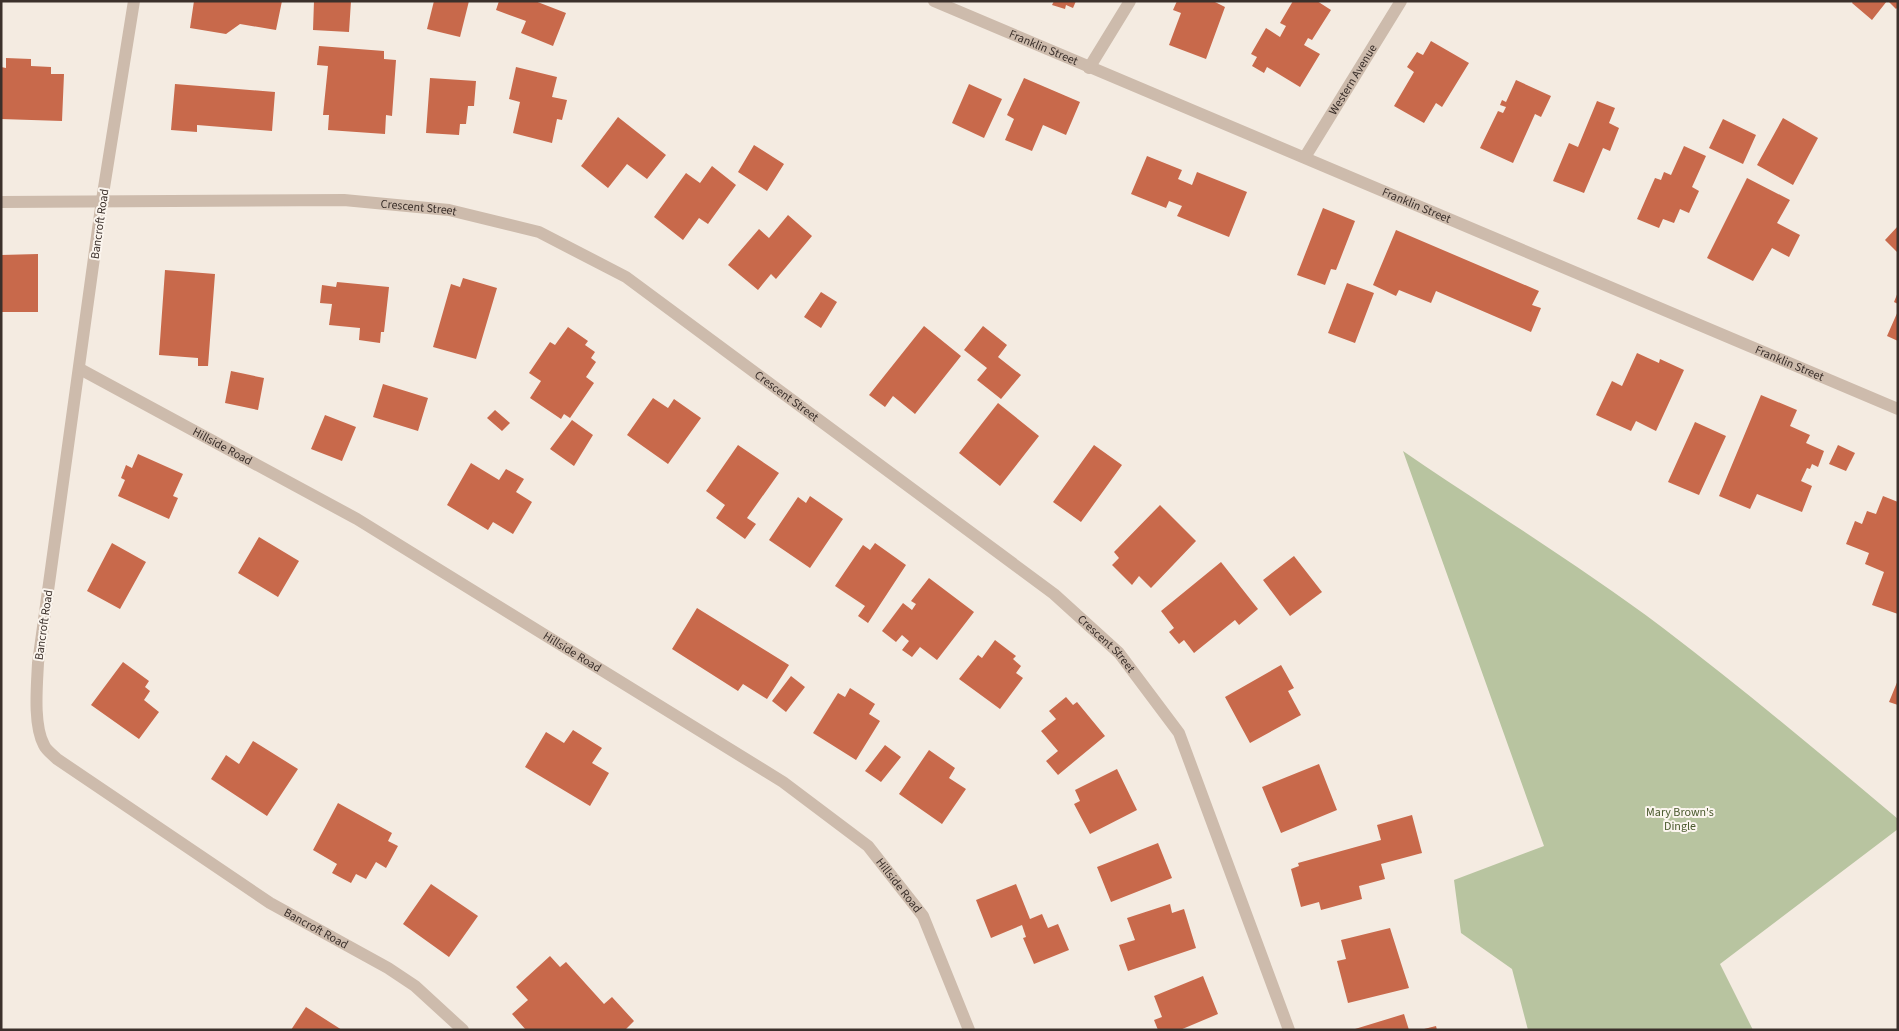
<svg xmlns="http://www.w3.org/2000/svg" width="1899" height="1031" font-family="'Source Sans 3',sans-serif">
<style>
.green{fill:#b8c4a0}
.building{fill:#c8694b}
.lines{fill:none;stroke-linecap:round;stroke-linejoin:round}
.street{stroke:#cdbbac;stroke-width:12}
.labels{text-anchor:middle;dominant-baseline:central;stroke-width:4;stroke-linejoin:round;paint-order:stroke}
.street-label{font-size:12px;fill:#3b302b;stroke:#fbf5ee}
.park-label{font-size:12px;fill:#4a5a2e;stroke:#fbf5ee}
</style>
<rect width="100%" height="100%" fill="#f4ebe1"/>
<path class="green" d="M1403,451c86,59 176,114 260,177 80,61 158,126 235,191v10l-178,135 33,66h-225l-16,-61 -51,-36 -7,-53 90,-34z"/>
<path class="building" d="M194,1h88l-6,29 -36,-6 -14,10 -36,-6z
M314,1h37l-2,31 -36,-2z
M434,1h35l-9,36 -33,-8z
M499,1h36l31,12 -13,33 -32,-13 5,-12 -30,-11z
M1054,1h22l-3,7 -7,-3 -1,4 -13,-4z
M1177,1h36l12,6 -19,52 -37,-14 12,-32 -8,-3z
M1293,1h24l14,9 -19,30 -4,-2 -4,7 16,9 -20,33 -33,-20 -3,6 -12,-7 5,-9 -6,-3 15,-26 14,9 6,-11 -6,-3z
M1853,1h34l-15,19 -20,-17z
M1888,1h10v6l-2,2z
M1431,41l38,22 -27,44 -6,-4 -12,20 -30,-17 20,-34 -7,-5 10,-15 6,3z
M319,46l65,5v8l12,1 -4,56 -6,-1 -1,19 -57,-4 1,-15h-6l5,-49 -11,-1z
M6,58l25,1v7l20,1v7h13l-2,47 -61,-2v-52l5,1z
M516,67l41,10 -5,20 15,3 -5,20 -5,-1 -5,24 -39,-10 7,-31 -11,-3z
M430,78l46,3 -2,25h-6l-2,18h-6l-1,11 -33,-2z
M1024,78l56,24 -14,33 -23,-10 -11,26 -27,-11 9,-21 -7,-4z
M1516,80l35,16 -10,21 -6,-3 -22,49 -33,-15 18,-37 5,2 3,-6 -6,-2 2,-5 4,2z
M175,84l100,8 -3,39 -75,-6v7l-26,-2z
M969,84l33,15 -18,39 -32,-15z
M1597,101l18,7 -6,15 10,5 -9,23 -7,-3 -19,45 -31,-12 16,-38 9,4z
M618,117l48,38 -19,24 -20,-15 -19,24 -27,-22z
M1783,118l35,20 -25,47 -36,-20z
M1723,119l33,16 -13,29 -34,-16z
M754,145l30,19 -17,27 -29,-19z
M1684,146l22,10 -14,31 7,4 -10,22 -9,-4 -6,14 -11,-4 -4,9 -22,-9 18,-41 6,2 3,-8 7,3z
M1147,156l35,14 -4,9 14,6 5,-13 50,20 -18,45 -52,-21 5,-10 -13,-5 -3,7 -35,-14z
M712,166l24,19 -28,39 -9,-6 -16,22 -29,-23 32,-44 14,10z
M1747,178l43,22 -13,23 23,12 -11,22 -17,-9 -19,33 -46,-23z
M1323,208l32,13 -19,49 -5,-1 -6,16 -28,-10z
M788,215l24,21 -36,43 -5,-5 -13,16 -30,-25 31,-36 10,9z
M1898,226v27l-13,-13z
M1396,230l143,61 -7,14 9,3 -10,24 -95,-41 -5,12 -32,-13 -3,6 -23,-11z
M38,254v58h-37v-57z
M165,270l50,4 -7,92h-10v-8l-39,-3z
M463,278l34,10 -21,71 -43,-12 18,-63 9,3z
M337,282l52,5 -5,45h-3l-1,11 -21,-3 1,-12 -31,-3 3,-21 -12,-1 2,-18 14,2z
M1347,283l27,10 -19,50 -27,-10z
M821,292l16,10 -16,26 -17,-11z
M1898,292v12l-4,-2z
M1898,311v30l-11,-5z
M924,326l37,30 -46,58 -22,-18 -8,11 -16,-12z
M983,326l24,19 -9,12 23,18 -20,24 -24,-19 10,-12 -23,-18z
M568,327l20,14 -3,4 10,7 -4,6 5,4 -10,15 8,6 -24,35 -6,-4 -3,5 -31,-21 11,-17 -12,-8 21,-31 5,3z
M1637,353l22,10 1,-4 24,11 -28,61 -20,-10 -5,10 -35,-16 16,-34 10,5z
M231,371l33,7 -6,32 -33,-7z
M383,384l45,14 -10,33 -45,-14z
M1761,395l36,15 -7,16 20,9 -4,8 18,8 -6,16 -6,-3 -2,5 -3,-1 -6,13 11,5 -10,26 -45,-18 -7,15 -31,-13z
M653,398l15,10 6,-9 27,19 -33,46 -41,-29z
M998,403l41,33 -39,50 -41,-33z
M495,410l15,13 -8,8 -15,-13z
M325,415l31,12 -14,34 -31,-12z
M572,420l21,15 -19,31 -24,-17z
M1695,422l31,14 -27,59 -31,-13z
M738,445l41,28 -32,45 9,6 -11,15 -29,-21 9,-13 -19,-14z
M1094,445l28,20 -41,57 -28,-20z
M1838,445l17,8 -9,18 -17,-7z
M138,454l45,20 -10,22 5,2 -9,21 -51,-23 7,-16 -4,-2 5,-13 6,3z
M471,463l28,17 7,-11 18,10 -8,13 16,10 -19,32 -20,-12 -5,8 -41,-25z
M810,496l33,23 -33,49 -41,-28 29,-43 8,6z
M1883,496l15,6v112l-26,-9 12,-33 -19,-8 4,-11 -23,-9 9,-23 7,3 5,-13 9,3z
M1160,505l36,36 -45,47 -12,-12 -7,9 -20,-20 7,-7 -5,-6z
M259,537l40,24 -21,36 -40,-24z
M112,543l34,19 -26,47 -33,-18z
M875,543l31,22 -38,58 -10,-7 7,-10 -30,-20 28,-41 7,5z
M1294,556l28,36 -32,24 -27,-36z
M1221,562l37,47 -19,16 -4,-5 -41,33 -10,-13 -5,4 -10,-12 5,-4 -13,-17z
M929,578l45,34 -37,48 -17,-13 -8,10 -10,-7 7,-9 -7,-6 -6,7 -14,-11 21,-28 9,7 4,-6 -5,-3z
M697,608l92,57 -22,34 -24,-15 -5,7 -66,-42z
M995,640l21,16 -3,3 8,7 -5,7 7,5 -23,31 -41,-30 19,-24 4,3z
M123,662l26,19 -4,6 5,4 -6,9 15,12 -20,27 -48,-34z
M1281,665l13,23 -6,3 13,24 -51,28 -25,-46z
M791,676l14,11 -19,25 -14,-11z
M1898,680v25l-9,-3z
M850,688l25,16 -6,10 11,7 -24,39 -43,-27 25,-40 7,4z
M1066,697l7,8 4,-3 28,34 -47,39 -12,-14 12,-10 -17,-20 15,-12 -7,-8z
M573,730l29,18 -10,15 17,10 -19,33 -65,-39 21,-35 18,11z
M253,741l45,28 -31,47 -56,-37 15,-24 13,9z
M885,745l16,12 -20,25 -16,-11z
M929,750l26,18 -6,10 17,11 -24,35 -43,-30z
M1319,764l18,46 -56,23 -19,-46z
M1117,769l20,41 -47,24 -16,-30 6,-3 -5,-11z
M338,803l54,30 -4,8 10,5 -12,22 -10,-6 -10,17 -10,-5 -5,9 -19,-10 5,-9 -24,-14z
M1412,815l10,38 -41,11 4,15 -26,7 3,13 -41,11 -2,-8 -18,5 -10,-38 8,-3 -1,-3 83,-23 -4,-15z
M1158,843l14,35 -61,24 -14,-35z
M431,884l47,32 -29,41 -46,-33z
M1016,884l14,35 12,-5 6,14 10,-4 11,26 -35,14 -11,-26 3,-1 -4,-12 -31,13 -15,-38z
M1170,904l2,9 12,-4 12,39 -68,23 -9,-26 16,-5 -8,-22z
M1390,928l19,60 -61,15 -11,-42 9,-2 -5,-19z
M550,956l10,11 6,-5 38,42 8,-7 22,24 -9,9h-99l-14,-16 16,-14 -12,-13z
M1203,976l15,38 -38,16h-22l-4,-10 8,-3 -8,-21z
M306,1007l36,23h-51z
M1404,1014l5,16h-54v-1z
M1436,1026l1,4h-13v-1z"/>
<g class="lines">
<g class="street">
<path id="s1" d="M134,1l-32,199 -64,463c-1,22 -5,62 6,82 2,5 9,10 13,14l213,144 118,65 27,18 48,44"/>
<path id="s2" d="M934,1l964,408"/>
<path d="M1089,68l41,-67"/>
<path id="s3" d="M1305,157l96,-156"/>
<path id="s4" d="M1,202l343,-2 105,10 90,22 87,45 428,317 65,59 60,80 110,297"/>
<path id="s5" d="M80,369l277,150 426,263 85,64 55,70 46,114"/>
</g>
</g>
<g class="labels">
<g class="street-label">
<text stroke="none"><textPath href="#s2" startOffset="119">Franklin Street</textPath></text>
<text stroke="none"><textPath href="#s3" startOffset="91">Western Avenue</textPath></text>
<text stroke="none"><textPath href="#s2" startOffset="524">Franklin Street</textPath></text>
<text stroke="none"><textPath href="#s4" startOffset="418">Crescent Street</textPath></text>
<text transform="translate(100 224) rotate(-82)">Bancroft Road</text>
<text stroke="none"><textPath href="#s2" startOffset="929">Franklin Street</textPath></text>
<text stroke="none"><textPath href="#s4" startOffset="839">Crescent Street</textPath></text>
<text stroke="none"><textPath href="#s5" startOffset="162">Hillside Road</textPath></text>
<text transform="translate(44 625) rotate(-82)">Bancroft Road</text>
<text stroke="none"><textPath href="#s4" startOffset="1244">Crescent Street</textPath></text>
<text stroke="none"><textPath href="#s5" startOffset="568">Hillside Road</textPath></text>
<text stroke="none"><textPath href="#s5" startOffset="972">Hillside Road</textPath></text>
<text stroke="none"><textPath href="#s1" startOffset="1081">Bancroft Road</textPath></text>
</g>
<g class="park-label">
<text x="1680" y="812">Mary Brown's<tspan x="1680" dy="14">Dingle</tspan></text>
</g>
</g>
<rect width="1899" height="1031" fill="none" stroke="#3b302b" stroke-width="5"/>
</svg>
